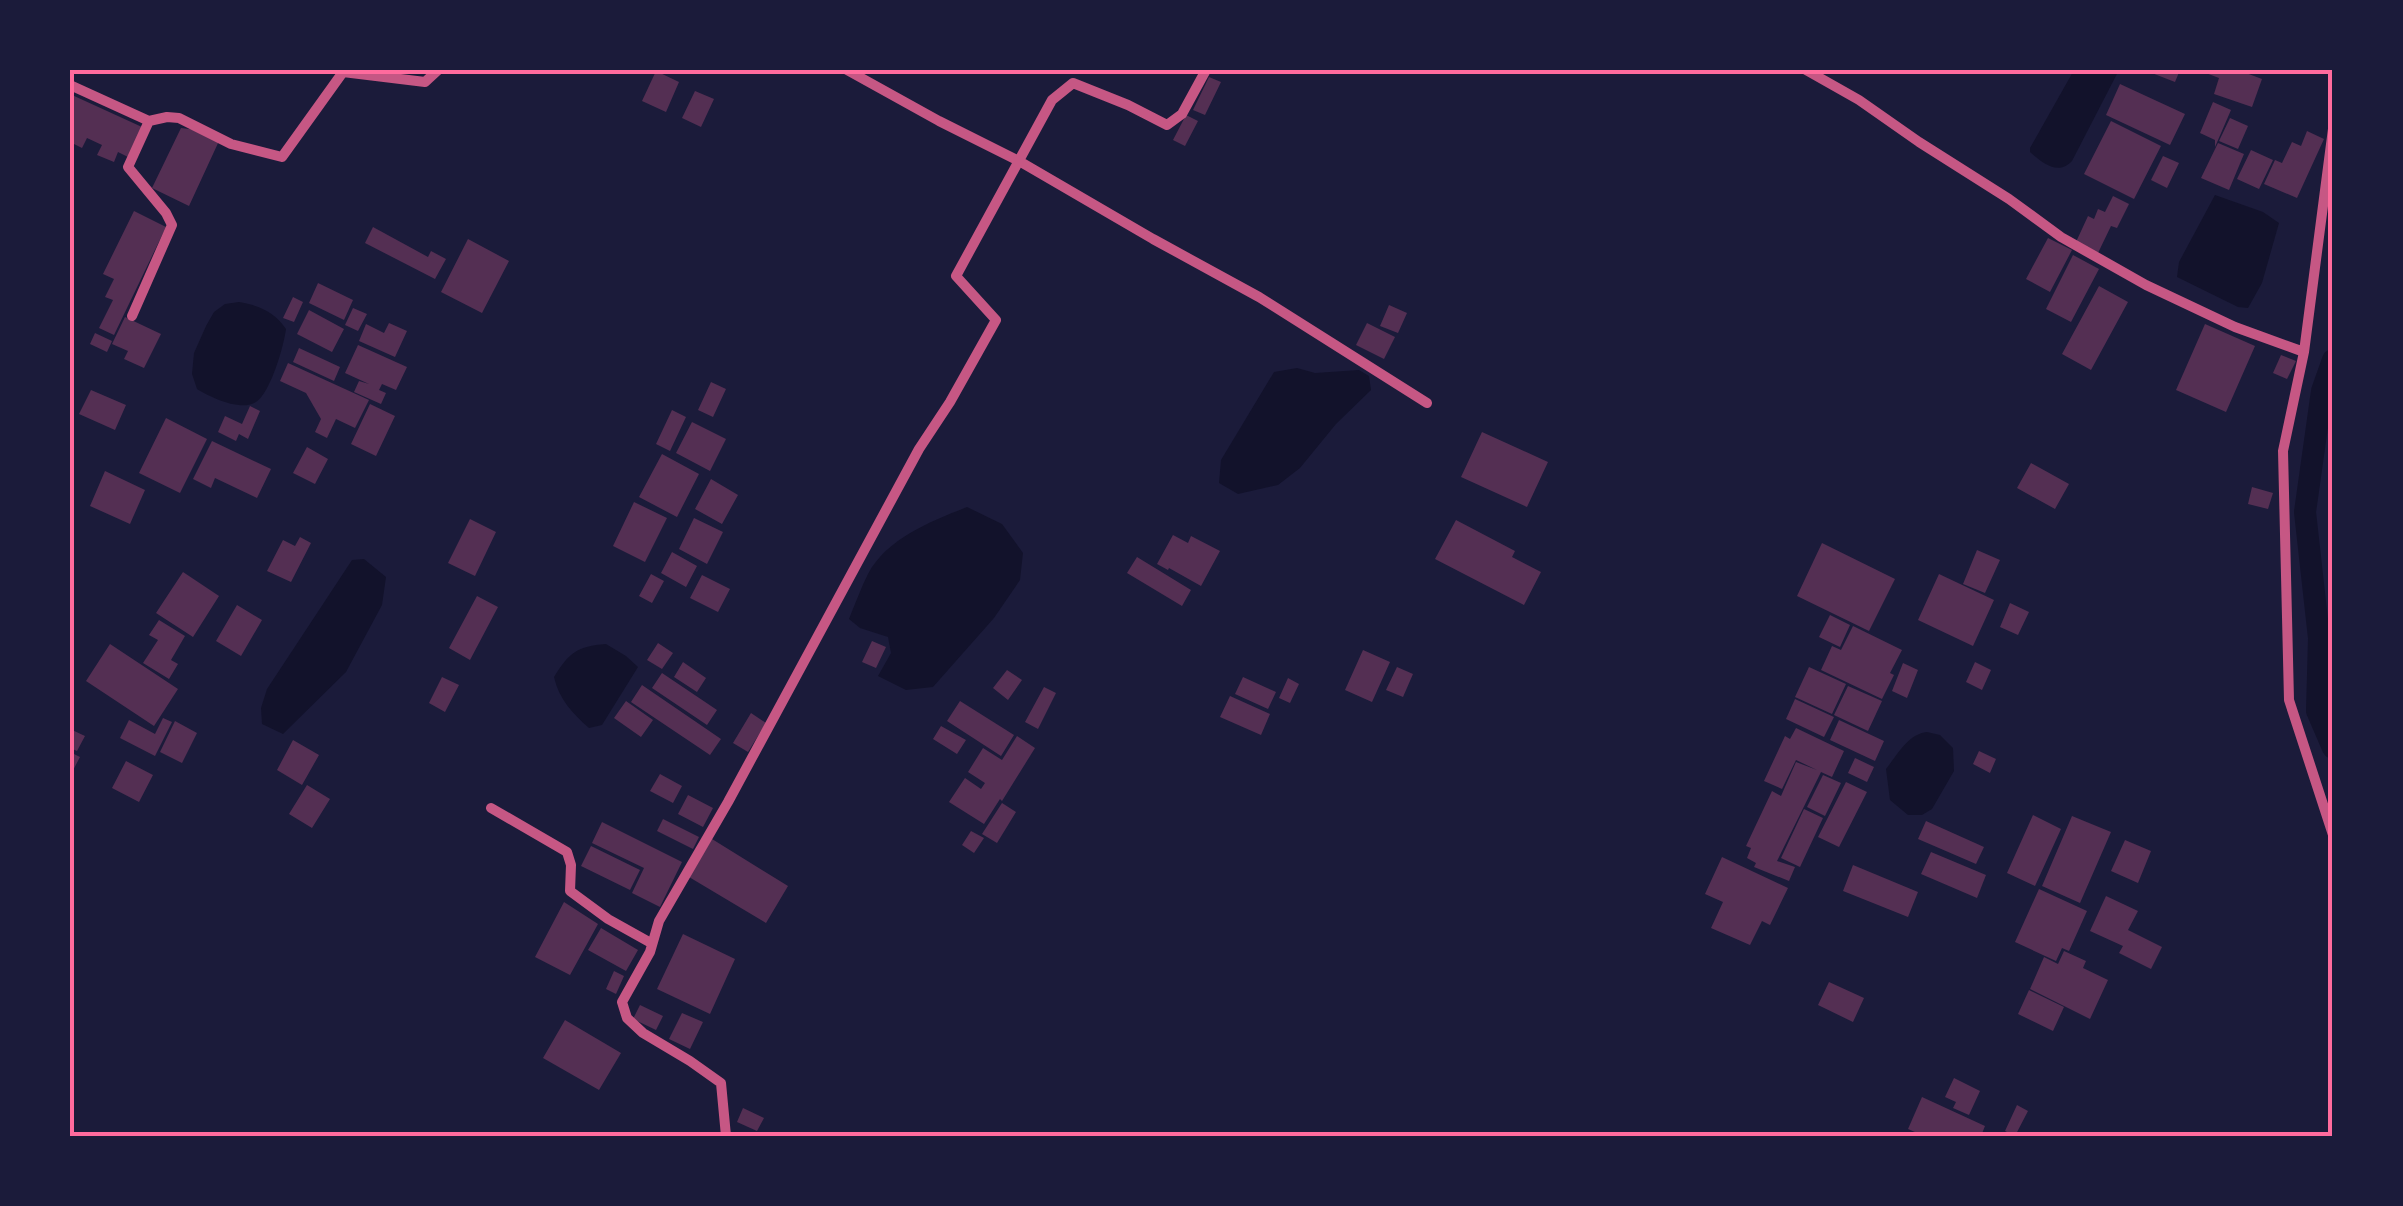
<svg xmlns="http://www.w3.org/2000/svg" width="2403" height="1206" font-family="'Playfair Display',serif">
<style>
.water{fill:#12122b}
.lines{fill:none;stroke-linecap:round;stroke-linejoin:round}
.canal{stroke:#12122b;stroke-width:22}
.building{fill:#542f53}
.minor{stroke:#c65784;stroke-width:10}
.neatline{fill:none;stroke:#ff6b9d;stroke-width:4}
</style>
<rect width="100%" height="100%" fill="#1b1b3a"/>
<path class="water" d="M2074,70h45l-47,91c-14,15 -30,2 -42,-9v-4z
M2215,195l48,17 16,11 -17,60 -14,25 -10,-1 -61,-30 2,-15z
M239,302c19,3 36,10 47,27 -2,16 -15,63 -30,73 -15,10 -46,-5 -59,-13l-5,-15 2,-21 12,-27 8,-14 11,-8z
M1297,368l18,5 44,-3 10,6 2,14 -35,34 -36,44 -22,17 -40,9 -19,-11 2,-23 53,-88z
M967,507l35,17 21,29 -3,27 -26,38 -61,69 -27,3 -28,-14 13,-23 -3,-16 -28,-9 -11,-9c6,-15 12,-31 19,-45 19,-36 64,-53 99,-67z
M364,559l22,18 -4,28 -36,67 -63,62 -21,-10 -1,-16 6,-19 85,-129z
M606,644l20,12 12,11 -36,58 -13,3c-17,-15 -30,-29 -35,-51 15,-24 23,-31 52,-33z
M1927,732l13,3 13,13 1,23 -22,38 -10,6h-14l-18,-15 -4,-31c12,-15 22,-35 41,-37z"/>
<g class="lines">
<path class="canal" d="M2333,360l-11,31 -17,121 14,126 -2,73 16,37"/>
</g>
<path class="building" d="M2144,70h36l-5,12z
M2198,70h40l24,9 -10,28 -38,-13 5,-16z
M656,71l23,11 -13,30 -24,-11z
M1209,77l12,5 -16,33 -12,-5z
M2120,84l65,30 -15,31 -64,-30z
M695,91l19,8 -13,28 -19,-9z
M72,95l70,32 -14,30 -10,-5 -4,10 -17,-7 5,-10 -15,-7 -5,10 -12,-6z
M2213,102l18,8 -16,37v-7l-15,-7z
M1186,115l12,6 -13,25 -12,-6z
M2230,118l18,8 -10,23 -19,-8z
M2111,121l50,25 -27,53 -50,-25z
M181,128l17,2 21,11 -30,65 -37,-18z
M2307,131l17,8 -27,59 -33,-14 11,-24 7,3 10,-21 9,4z
M2218,143l26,11 -15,36 -28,-12z
M2251,150l22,10 -14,29 -22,-10z
M2163,156l16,7 -12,25 -16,-8z
M2113,196l16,8 -12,24 -6,-2 -13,27 -22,-11 12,-26 6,3 4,-10 7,3z
M134,211l32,16 -52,108 -15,-7 14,-28 -8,-3 9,-18 -11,-5z
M373,227l55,30 3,-6 15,8 -11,20 -70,-36z
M2048,238l24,12 -22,42 -24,-13z
M468,239l41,22 -27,52 -41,-21z
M2073,255l26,14 -28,53 -25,-13z
M318,283l35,17 -9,20 -35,-17z
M2099,286l29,16 -37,68 -29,-16z
M293,297l10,5 -9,20 -11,-4z
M1389,305l18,8 -9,20 -18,-7z
M353,308l14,6 -9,17 -13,-6z
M309,310l35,19 -12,23 -35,-18z
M125,317l36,17 -17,34 -20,-9 4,-8 -16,-7z
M389,323l18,8 -12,26 -36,-16 7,-17 18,9z
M1367,323l28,14 -11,22 -28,-14z
M2205,324l50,22 -29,66 -50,-22z
M95,333l17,8 -5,11 -17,-8z
M358,345l49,22 -11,23 -14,-6 -3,6 7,3 -5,11 -27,-12 5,-11 10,3 -24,-11z
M299,348l41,19 -6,14 -41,-19z
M2281,355l15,6 -9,18 -14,-6z
M288,363l81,37 -14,28 -19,-9 -9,19 -12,-6 6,-13 -15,-26 -26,-12z
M711,382l15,7 -13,28 -15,-7z
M91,390l35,15 -11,25 -36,-16z
M370,404l25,12 -19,40 -25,-12z
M250,406l10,5 -12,28 -9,-5 -3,7 -18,-9 7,-16 17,8z
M672,410l14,7 -16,34 -14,-7z
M166,418l41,21 -27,54 -41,-20z
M692,422l34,17 -16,32 -34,-18z
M1482,432l66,30 -21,45 -66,-30z
M212,441l59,28 -14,29 -42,-20 -4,10 -18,-9z
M307,447l21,12 -13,25 -22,-11z
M662,454l37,20 -22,43 -38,-20z
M2031,463l38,21 -14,25 -38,-21z
M105,471l40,19 -15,34 -40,-18z
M711,479l27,16 -16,29 -27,-15z
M2252,487l21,6 -5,16 -20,-5z
M634,502l33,16 -22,44 -32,-16z
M694,518l29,14 -16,32 -28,-15z
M470,519l26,13 -21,44 -27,-13z
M1456,520l59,31 -3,6 29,15 -17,33 -89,-46z
M1173,535l15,8 3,-7 29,15 -19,35 -32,-18 -1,2 -11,-6z
M300,537l11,6 -20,39 -24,-11 16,-31 12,6z
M1822,543l73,36 -26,52 -72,-35z
M1977,550l23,10 -15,33 -22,-9z
M672,552l25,14 -11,21 -25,-14z
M1137,557l54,33 -9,16 -55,-33z
M183,572l36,24 -26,41 -37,-24z
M651,574l13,7 -12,22 -13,-7z
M1939,574l55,26 -21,46 -55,-26z
M702,575l28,14 -12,23 -28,-14z
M477,596l21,11 -28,53 -21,-12z
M2010,603l19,9 -11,23 -18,-8z
M237,605l25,15 -21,36 -25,-15z
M1830,615l20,10 -10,22 -21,-10z
M159,620l26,16 -14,24 7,4 -9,15 -26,-16 15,-23 -9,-5z
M1853,626l49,24 -12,23 4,2 -12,24 -61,-29 11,-24 9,4z
M872,641l14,6 -10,21 -14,-6z
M658,643l15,10 -11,16 -15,-9z
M110,644l68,45 -24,37 -68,-45z
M1363,650l27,12 -18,40 -27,-12z
M683,662l23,16 -9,14 -23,-15z
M1975,662l16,8 -9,20 -16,-8z
M1903,663l15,7 -11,28 -15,-7z
M1397,667l16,7 -10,23 -17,-7z
M1809,667l37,17 -14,30 -37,-17z
M1007,670l15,10 -14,20 -15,-12z
M662,673l55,37 -10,15 -55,-37z
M442,677l17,8 -14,27 -16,-9z
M1243,677l33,15 -8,17 -33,-15z
M1288,678l11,6 -9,19 -11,-5z
M642,685l79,54 -11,16 -79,-53z
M1848,686l34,15 -14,30 -34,-16z
M1044,687l12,6 -18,36 -13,-7z
M1230,696l40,18 -9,21 -41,-18z
M1795,699l39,18 -10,20 -38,-18z
M626,701l27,19 -12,17 -27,-19z
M960,701l54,34 -13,21 -54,-35z
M751,713l15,10 -18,29 -15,-9z
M163,718l9,4 -17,34 -35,-18 9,-18 26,14z
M1839,720l45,21 -9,20 -45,-21z
M175,721l22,12 -15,30 -22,-11z
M941,726l25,14 -9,14 -24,-15z
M1796,728l48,23 -12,26 -11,-5 -44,89 18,6 -6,14 -35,-14 2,-4 -9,-5 4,-10 -5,-2 26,-55 9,5 15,-34 21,8 -21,-10 -14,29 -18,-8 21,-45 5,3z
M70,729l15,7 -8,15 -7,-3z
M1017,736l18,12 -33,53 -2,-2 -16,25 -35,-22 16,-24 16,11 4,-6 -17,-11 15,-24 19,12z
M293,740l26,15 -17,30 -25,-15z
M1979,751l17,8 -6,14 -17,-9z
M70,752l10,5 -10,19z
M1855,758l19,9 -7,15 -19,-9z
M126,761l27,14 -14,27 -27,-14z
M660,774l22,12 -9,17 -23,-12z
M1823,775l18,8 -16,33 -18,-9z
M1846,782l21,10 -28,55 -21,-10z
M307,785l23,14 -18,29 -23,-14z
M688,795l25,13 -10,19 -25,-13z
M1002,803l14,9 -19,31 -15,-9z
M1804,809l19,9 -23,49 -19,-9z
M2033,815l28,14 -26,57 -28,-13z
M2072,816l39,16 -31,71 -38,-17z
M663,819l36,18 -6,12 -36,-18z
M1926,821l58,26 -8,17 -58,-25z
M602,822l80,40 -22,45 -28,-14 12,-25 -52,-25z
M971,831l13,7 -10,15 -12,-8z
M712,839l76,47 -22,37 -77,-46z
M2125,840l26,11 -13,32 -27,-12z
M591,846l49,24 -10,20 -49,-24z
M1931,852l55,23 -9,23 -56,-24z
M1722,857l66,31 -18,37 -8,-4 -12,24 -39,-17 12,-26 -18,-8z
M1853,865l65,27 -10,25 -65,-26z
M2039,889l48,22 -18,40 -7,-3 -6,13 -41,-19z
M2106,896l32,15 -10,19 34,17 -11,22 -32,-16 4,-7 -33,-15z
M564,902l34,22 -28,51 -35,-18z
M601,928l37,22 -12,21 -38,-21z
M683,934l52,25 -25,55 -53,-25z
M2064,951l22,10 -3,7 25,12 -18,39 -60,-30 14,-32 14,7z
M614,971l10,5 -8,18 -10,-5z
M1829,982l35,16 -11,24 -35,-17z
M2029,990l35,17 -11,24 -35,-17z
M640,1005l23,11 -7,14 -23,-11z
M682,1013l21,9 -13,27 -21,-10z
M565,1020l56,33 -22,37 -56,-32z
M1954,1078l26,13 -11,24 -16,-7 3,-6 -11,-5z
M1922,1097l63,29 -4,10h-57l-16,-7z
M2017,1105l11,6 -13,25 -10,-5z
M743,1108l21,10 -7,13 -20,-9z"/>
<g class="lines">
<path class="minor" d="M847,70l92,51 80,40 134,78 106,58 168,106
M1806,70l53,30 60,42 90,57 52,38 85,48 89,42 69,25
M70,85l79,36 18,-4 12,1 52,26 51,13 61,-85 82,10 13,-12
M2333,129l-29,223 -21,99 6,249 44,135
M132,316l40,-91 -6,-12 -38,-46 21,-46
M491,808l76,44 4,13 -1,26 38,28 43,24
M726,1136l-5,-53 -31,-22 -47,-28 -16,-15 -5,-16 28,-50 9,-31 69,-119 191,-353 31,-47 46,-82 -40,-44 96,-176 21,-17 55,22 39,20 15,-11 24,-44"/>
</g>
<rect width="2403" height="1206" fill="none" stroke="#1b1b3a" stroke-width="145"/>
<rect x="72" y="72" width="2258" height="1062" class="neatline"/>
</svg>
